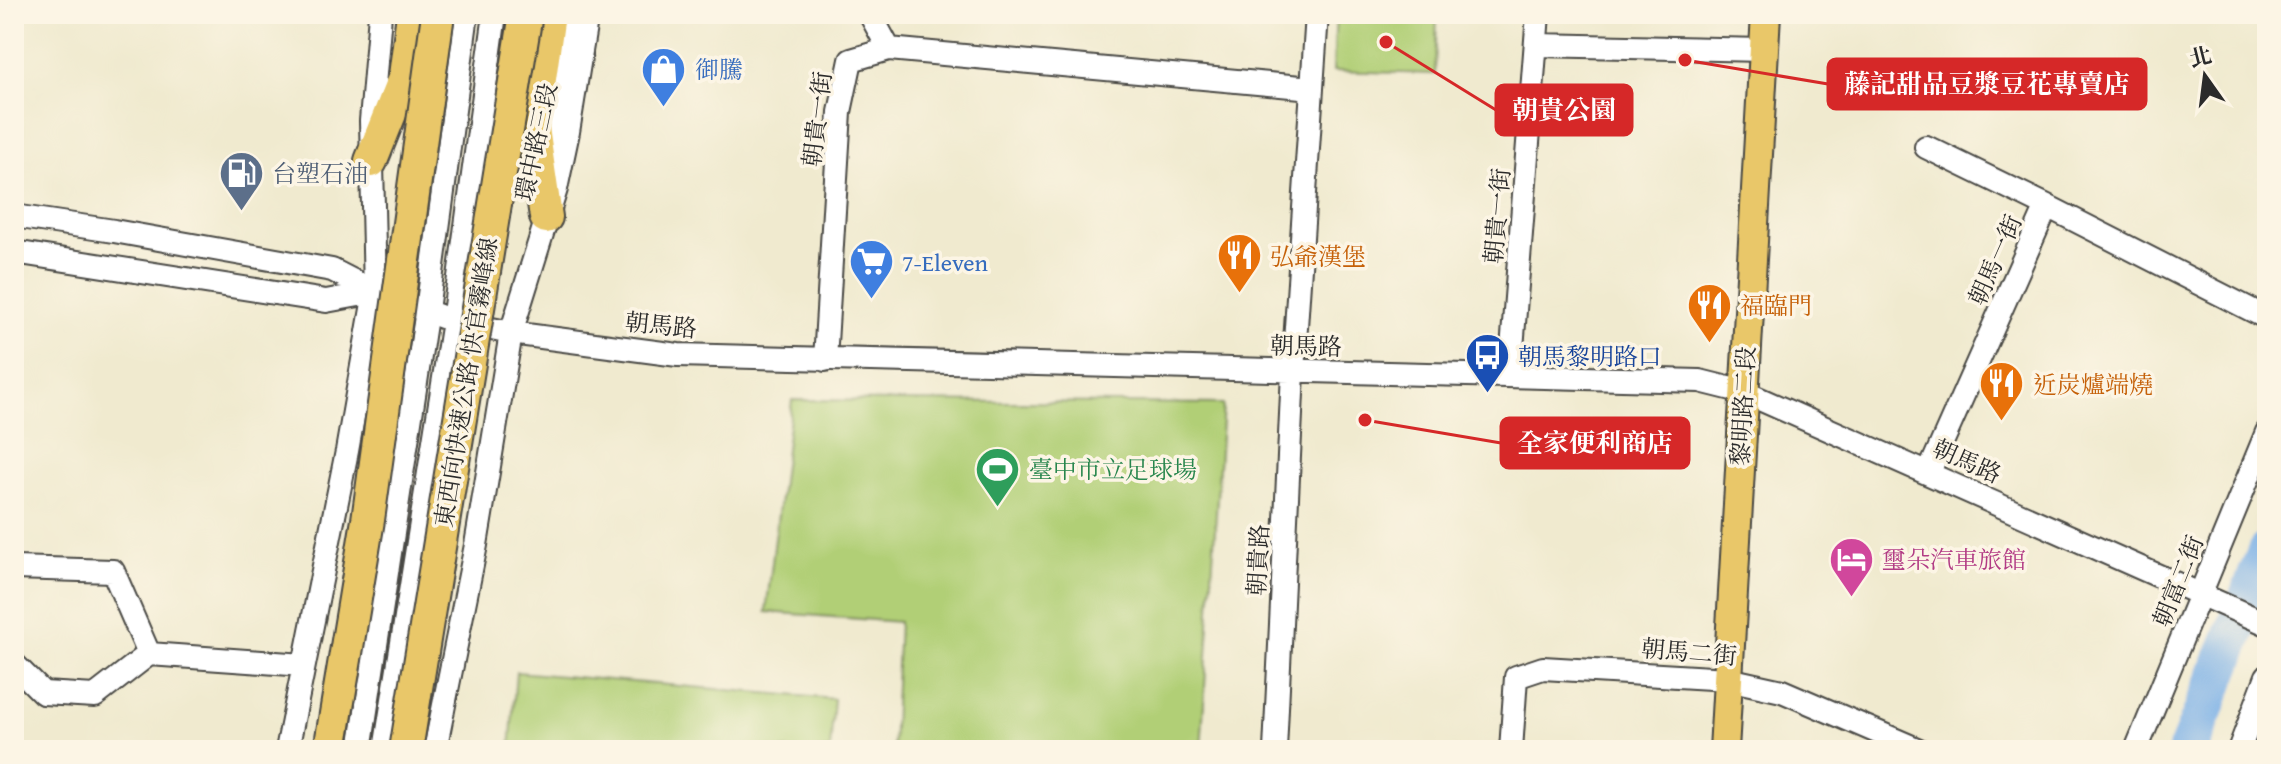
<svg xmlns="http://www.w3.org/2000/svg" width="2281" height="764" font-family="'Gentium Book Plus','Noto Serif TC',serif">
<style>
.green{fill:#b1cf76;stroke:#6e7d50;stroke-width:2}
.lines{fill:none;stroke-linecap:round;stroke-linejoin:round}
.river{stroke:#78afe7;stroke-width:40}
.minor-casing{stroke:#494844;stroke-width:26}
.major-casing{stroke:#494844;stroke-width:32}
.highway-casing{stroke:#494844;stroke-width:36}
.minor{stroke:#fff;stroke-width:22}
.major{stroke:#e9c769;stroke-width:28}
.highway{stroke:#e9c769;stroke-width:32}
.highway-bridge-casing{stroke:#494844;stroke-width:36;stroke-linecap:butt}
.highway-bridge{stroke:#e9c769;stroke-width:32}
.labels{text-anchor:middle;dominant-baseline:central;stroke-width:7;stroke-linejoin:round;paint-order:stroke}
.shop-label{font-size:24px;fill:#366cbe;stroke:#fcf5e5;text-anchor:start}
.street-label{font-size:24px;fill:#2b2b2b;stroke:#fcf5e5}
.service-label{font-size:24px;fill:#4e5e75;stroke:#fcf5e5;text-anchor:start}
.food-label{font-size:24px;fill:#c56008;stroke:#fcf5e5;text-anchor:start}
.transit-label{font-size:24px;fill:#164399;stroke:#fcf5e5;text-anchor:start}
.leisure-label{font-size:24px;fill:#27864d;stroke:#fcf5e5;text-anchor:start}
.hotel-label{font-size:24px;fill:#b23c85;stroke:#fcf5e5;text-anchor:start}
.leader{fill:none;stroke:#d62828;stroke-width:3}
.callout-dot{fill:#d62828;stroke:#fcf5e5;stroke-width:3}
.callout{fill:#d62828;stroke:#d62828;stroke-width:3}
.callout-label{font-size:26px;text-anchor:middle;font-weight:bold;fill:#fff}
</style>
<rect width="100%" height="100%" fill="#fcf5e5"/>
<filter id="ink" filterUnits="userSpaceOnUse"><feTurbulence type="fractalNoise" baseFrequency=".0125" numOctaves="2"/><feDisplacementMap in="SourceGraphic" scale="16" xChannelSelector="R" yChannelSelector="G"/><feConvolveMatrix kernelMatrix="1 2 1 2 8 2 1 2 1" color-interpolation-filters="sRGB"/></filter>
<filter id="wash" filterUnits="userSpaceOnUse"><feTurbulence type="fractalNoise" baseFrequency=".006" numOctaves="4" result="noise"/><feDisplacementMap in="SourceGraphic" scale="32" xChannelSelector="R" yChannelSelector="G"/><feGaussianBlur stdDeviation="1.8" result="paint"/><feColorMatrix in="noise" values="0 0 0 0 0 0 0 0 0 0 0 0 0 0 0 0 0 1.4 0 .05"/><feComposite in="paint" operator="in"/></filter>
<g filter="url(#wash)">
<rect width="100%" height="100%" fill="#f0eacf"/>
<path class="green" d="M1336,14h101l-2,60 -102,-3z
M792,400l431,4 -22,346h-308l6,-128 -133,-10z
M516,672l318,27 -4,51h-320z"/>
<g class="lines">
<path class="river" d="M2188,750l79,-198"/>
</g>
</g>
<g filter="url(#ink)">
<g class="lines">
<defs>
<path id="minor" d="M870,14l19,35
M1537,45l227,5
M1926,147l121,59
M549,168l17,-154
M14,216l100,15 218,39 43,22 78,29 58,12 167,22 1022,26 44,11 523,232
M14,252l312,49 49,-9
M825,360l15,-248 11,-52 38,-11 423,39
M1510,375l28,-361
M1929,472l118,-266 220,112
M14,568l99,3 36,83
M14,664l29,29 52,3 54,-42 155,11
M287,750l60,-299 28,-159 -4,-171 9,-107
M360,750l67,-440 40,-296
M385,750l68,-429 42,-307
M435,750l41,-205 35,-212 45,-144 12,-57 19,-118
M1275,750l18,-378 24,-358
M1511,750l5,-73 27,-9 185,11 54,12 137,59
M2136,750l131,-318
M2239,750l28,-74"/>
<path id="major" d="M1724,750l42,-736"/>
<path id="highway" d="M371,161l34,-85 8,-62
M546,217l-13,-89 16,-114"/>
</defs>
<use href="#minor" class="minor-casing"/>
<use href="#major" class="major-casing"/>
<use href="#highway" class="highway-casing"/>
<use href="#minor" class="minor"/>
<use href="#major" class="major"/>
<use href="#highway" class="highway"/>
<defs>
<path id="highway-bridge" d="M330,750l38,-230 70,-506
M406,750l120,-736"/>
</defs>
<use href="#highway-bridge" class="highway-bridge-casing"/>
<use href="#highway-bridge" class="highway-bridge"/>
</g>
</g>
<defs>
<symbol id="shop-pin" viewBox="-11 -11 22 30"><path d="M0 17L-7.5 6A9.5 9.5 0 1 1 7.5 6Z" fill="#3f7fe0" stroke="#fcf5e5"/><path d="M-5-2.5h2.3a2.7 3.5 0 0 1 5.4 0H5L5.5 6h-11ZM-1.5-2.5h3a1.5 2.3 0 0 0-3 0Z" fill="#fff"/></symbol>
<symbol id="fuel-pin" viewBox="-11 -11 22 30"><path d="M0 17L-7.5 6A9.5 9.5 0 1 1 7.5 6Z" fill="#5c6f8a" stroke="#fcf5e5"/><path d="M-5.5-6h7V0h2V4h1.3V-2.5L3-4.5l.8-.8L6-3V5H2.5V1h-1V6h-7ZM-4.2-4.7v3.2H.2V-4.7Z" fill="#fff"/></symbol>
<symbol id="restaurant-pin" viewBox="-11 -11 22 30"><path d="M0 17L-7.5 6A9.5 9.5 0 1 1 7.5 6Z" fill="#e8710a" stroke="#fcf5e5"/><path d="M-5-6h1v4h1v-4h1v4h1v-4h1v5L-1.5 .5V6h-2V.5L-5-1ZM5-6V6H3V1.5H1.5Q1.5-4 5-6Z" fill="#fff"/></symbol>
<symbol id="supermarket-pin" viewBox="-11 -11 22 30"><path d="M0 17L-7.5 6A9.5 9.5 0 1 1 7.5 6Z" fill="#3f7fe0" stroke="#fcf5e5"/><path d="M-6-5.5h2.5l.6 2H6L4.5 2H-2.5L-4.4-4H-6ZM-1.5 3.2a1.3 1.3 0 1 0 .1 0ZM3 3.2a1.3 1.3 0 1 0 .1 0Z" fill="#fff"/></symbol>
<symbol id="bus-pin" viewBox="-11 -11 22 30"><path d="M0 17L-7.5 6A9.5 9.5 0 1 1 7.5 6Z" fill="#1a4fb4" stroke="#fcf5e5"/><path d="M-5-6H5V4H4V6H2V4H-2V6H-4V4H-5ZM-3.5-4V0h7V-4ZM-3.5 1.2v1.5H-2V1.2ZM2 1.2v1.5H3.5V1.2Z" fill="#fff"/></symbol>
<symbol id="stadium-pin" viewBox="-11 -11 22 30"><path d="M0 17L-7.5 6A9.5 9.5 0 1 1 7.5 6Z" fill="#2e9e5b" stroke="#fcf5e5"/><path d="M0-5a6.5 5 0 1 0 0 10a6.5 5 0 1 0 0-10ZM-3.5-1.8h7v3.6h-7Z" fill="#fff"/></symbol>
<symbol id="hotel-pin" viewBox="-11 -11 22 30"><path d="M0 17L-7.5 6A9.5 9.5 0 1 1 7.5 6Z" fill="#d1479c" stroke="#fcf5e5"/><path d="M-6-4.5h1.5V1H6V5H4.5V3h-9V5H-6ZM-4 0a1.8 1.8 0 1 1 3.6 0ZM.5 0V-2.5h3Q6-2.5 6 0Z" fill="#fff"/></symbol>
</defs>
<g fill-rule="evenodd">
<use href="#shop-pin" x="638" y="44" width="51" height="69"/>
<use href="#fuel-pin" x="216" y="148" width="51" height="69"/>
<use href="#restaurant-pin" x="1214" y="230" width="51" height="69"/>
<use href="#supermarket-pin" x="846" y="236" width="51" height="69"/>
<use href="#restaurant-pin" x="1684" y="280" width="51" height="69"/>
<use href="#bus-pin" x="1462" y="330" width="51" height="69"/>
<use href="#restaurant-pin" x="1976" y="358" width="51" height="69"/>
<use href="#stadium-pin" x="972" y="444" width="51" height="69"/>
<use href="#hotel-pin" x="1826" y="534" width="51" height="69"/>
</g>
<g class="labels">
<g class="shop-label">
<text x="695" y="69">御騰</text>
<text x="902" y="262">7-Eleven</text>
</g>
<g class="street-label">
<text transform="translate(817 119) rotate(-83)">朝貴一街</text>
<text transform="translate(536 142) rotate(-78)">環中路三段</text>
<text transform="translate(1497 216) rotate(-85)">朝貴一街</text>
<text transform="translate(1995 260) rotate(-66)">朝馬一街</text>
<text transform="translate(661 325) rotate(6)">朝馬路</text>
<text transform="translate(1306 346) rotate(1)">朝馬路</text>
<text transform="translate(466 382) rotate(-81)">東西向快速公路 快官霧峰線</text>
<text transform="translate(1743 406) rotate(-87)">黎明路二段</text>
<text transform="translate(1967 461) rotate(24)">朝馬路</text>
<text transform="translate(1258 560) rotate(-87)">朝貴路</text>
<text transform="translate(2178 581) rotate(-68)">朝富二街</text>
<text transform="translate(1689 652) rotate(5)">朝馬二街</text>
</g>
<g class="service-label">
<text x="272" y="173">台塑石油</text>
</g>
<g class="food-label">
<text x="1270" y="256">弘爺漢堡</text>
<text x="1740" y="305">福臨門</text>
<text x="2033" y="384">近炭爐端燒</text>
</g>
<g class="transit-label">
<text x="1518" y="356">朝馬黎明路口</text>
</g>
<g class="leisure-label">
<text x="1029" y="469">臺中市立足球場</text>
</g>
<g class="hotel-label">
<text x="1882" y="559">璽朵汽車旅館</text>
</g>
</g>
<path class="leader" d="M1685 60L1828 84M1386 42L1496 110M1365 420L1501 443"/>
<g class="callout-dot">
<circle cx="1685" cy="60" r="8"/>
<circle cx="1386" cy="42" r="8"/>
<circle cx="1365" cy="420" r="8"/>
</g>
<g class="callout">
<rect x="1828" y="59" width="318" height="50" rx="8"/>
<rect x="1496" y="85" width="136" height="50" rx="8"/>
<rect x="1501" y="418" width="188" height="50" rx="8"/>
</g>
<g class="callout-label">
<text x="1987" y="93">藤記甜品豆漿豆花專賣店</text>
<text x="1564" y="119">朝貴公園</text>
<text x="1595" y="452">全家便利商店</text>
</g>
<rect width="2281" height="764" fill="none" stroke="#fcf5e5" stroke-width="48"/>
<g transform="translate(2205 76) rotate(346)" stroke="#fcf5e5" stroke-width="6" paint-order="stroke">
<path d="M0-6L14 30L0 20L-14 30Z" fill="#2b2b2b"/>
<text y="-12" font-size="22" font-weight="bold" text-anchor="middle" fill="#2b2b2b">北</text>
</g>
</svg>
